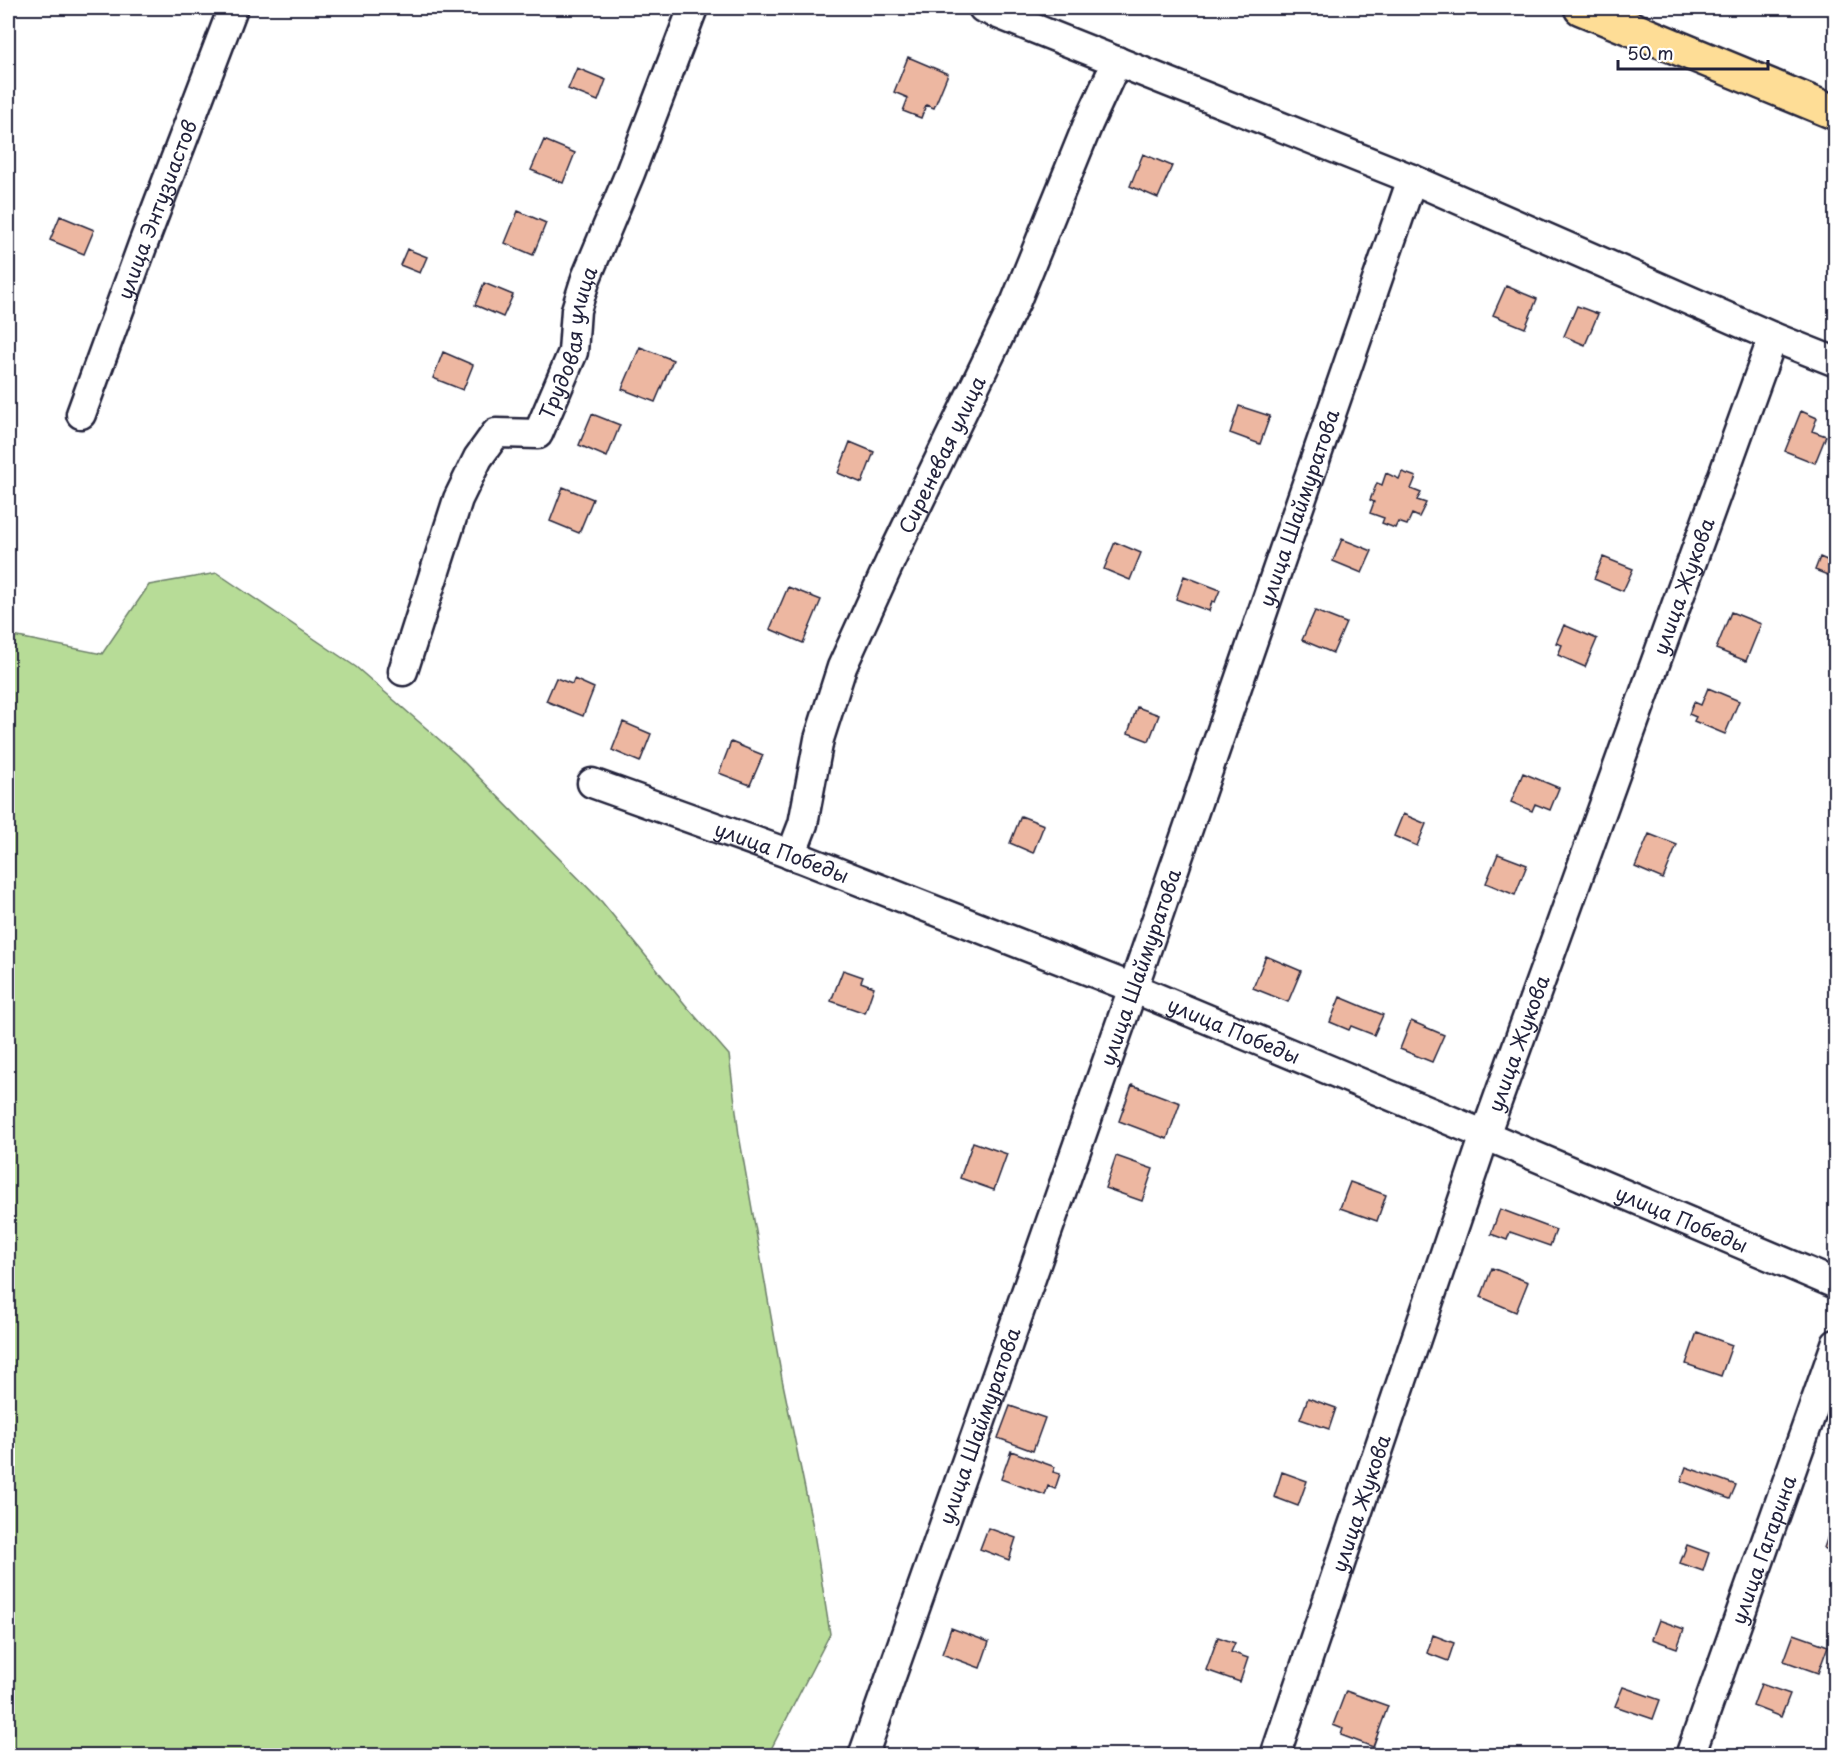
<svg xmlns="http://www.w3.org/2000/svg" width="1843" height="1763" font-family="'Playpen Sans',sans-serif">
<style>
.green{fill:#b7dc97;stroke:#6c7f69;stroke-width:1.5}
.building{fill:#edb7a1;stroke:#22223b;stroke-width:1.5}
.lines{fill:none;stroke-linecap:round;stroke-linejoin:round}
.minor-casing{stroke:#22223b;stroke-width:33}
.major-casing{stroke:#22223b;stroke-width:38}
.minor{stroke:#fff;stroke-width:28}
.major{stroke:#fedd96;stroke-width:33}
.labels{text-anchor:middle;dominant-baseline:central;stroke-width:4.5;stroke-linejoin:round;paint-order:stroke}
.street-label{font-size:20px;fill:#22223b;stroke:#fff}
</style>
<rect width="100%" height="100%" fill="#fff"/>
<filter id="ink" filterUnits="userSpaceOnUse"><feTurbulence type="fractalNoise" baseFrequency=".0167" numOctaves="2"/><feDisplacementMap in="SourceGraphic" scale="12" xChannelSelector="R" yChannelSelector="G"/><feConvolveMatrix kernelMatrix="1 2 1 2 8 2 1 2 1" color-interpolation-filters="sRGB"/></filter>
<g filter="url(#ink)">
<path class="green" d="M217,573l139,94 101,88 145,147 86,106 41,47 10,80 43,244 31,148 17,107 -62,121h-760v-1120l94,19 47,-69z"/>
<path class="building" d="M908,57l40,17 -14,34 -8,-3 -5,13 -18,-7 5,-13 -14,-6z
M577,68l29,12 -8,21 -30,-12z
M544,140l31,13 -12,30 -32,-13z
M1143,154l29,12 -14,32 -28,-12z
M518,211l28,12 -13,32 -28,-12z
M60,216l34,14 -10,24 -34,-14z
M407,249l20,8 -7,16 -20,-8z
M484,283l29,12 -10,22 -28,-12z
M1506,286l31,13 -12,29 -32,-13z
M1577,306l21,8 -13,31 -21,-9z
M640,347l33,13 -18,42 -33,-13z
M443,352l30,13 -10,25 -30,-12z
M1239,406l31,10 -10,28 -30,-11z
M1801,411l16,7 -5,13 14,5 -11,27 -30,-12z
M592,414l28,11 -13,32 -28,-12z
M850,442l24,10 -12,31 -24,-10z
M1402,472l14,5 -5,12 10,4 -4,7 9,3 -7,14 -7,-3 -5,11 -9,-3 -3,6 -13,-5 2,-5 -14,-5 4,-11 -4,-2 7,-17 5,2 4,-12 13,6z
M563,487l30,12 -14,34 -29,-12z
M1342,539l30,12 -10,22 -29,-12z
M1115,542l26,11 -11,27 -26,-11z
M1603,557l30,12 -10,22 -29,-12z
M1820,557l16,7 -1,14 -20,-8z
M1184,576l36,14 -5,12 -3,-1 -3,10 -33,-12z
M788,587l33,13 -18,43 -33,-14z
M1315,611l31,12 -13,30 -31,-13z
M1731,612l30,12 -15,37 -30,-12z
M1564,625l33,14 -12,28 -27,-12 4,-10 -6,-2z
M556,678l16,6 2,-5 20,9 -11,28 -37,-15z
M1708,688l31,13 -14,33 -31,-13 2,-4 -7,-3 5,-12 7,3z
M1137,707l22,8 -10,26 -21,-8z
M623,722l28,12 -11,28 -28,-12z
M731,742l32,13 -13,30 -31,-12z
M1523,773l36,15 -9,22 -15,-6 -3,7 -21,-9z
M1403,814l23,10 -9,22 -23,-10z
M1021,816l23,9 -11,28 -23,-10z
M1649,834l28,11 -14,34 -28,-12z
M1498,854l29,11 -12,30 -29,-12z
M1266,956l35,15 -13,31 -35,-14z
M843,970l20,7 -2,5 13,5 -9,26 -34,-12z
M1340,997l43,18 -9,20 -23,-9 -2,4 -19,-8z
M1411,1021l33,14 -12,27 -32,-13z
M1132,1085l48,18 -13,36 -48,-18z
M973,1142l34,12 -13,36 -34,-12z
M1116,1156l37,13 -11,32 -37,-13z
M1350,1182l36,13 -9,26 -37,-13z
M1500,1209l56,21 -6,16 -40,-14 -3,8 -16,-6z
M1492,1268l36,14 -12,30 -35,-15z
M1697,1332l35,13 -11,31 -35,-12z
M1308,1398l28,10 -7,21 -29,-10z
M1010,1406l35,12 -12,33 -35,-13z
M1011,1451l44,16 -2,5 7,2 -5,15 -7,-3 -3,9 -44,-16z
M1686,1467l50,18 -6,14 -49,-18z
M1282,1472l25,9 -9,25 -24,-9z
M1833,1521l3,1v36l-7,-2 2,-5 -7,-3z
M988,1528l28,10 -7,22 -29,-11z
M1687,1545l22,8 -6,18 -23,-8z
M1659,1620l25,9 -7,19 -25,-9z
M951,1628l38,14 -9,26 -38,-14z
M1794,1634l34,12 -10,27 -34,-12z
M1433,1635l21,8 -6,18 -21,-8z
M1218,1637l17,6 -4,9 17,6 -8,24 -34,-12z
M1761,1684l29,10 -9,23 -28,-11z
M1623,1687l37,13 -7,19 -38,-13z
M1346,1691l42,15 -15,41 -32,-12 2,-6 -10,-4z
M1579,1749l19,7h-22z"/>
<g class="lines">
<defs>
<g id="minor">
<path d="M983,8l429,171 361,158 63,25"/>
<path id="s1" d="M81,414l62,-170 90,-236"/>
<path id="s2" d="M403,671l55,-172 20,-41 18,-25 42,1 35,-82 3,-42 10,-32 44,-105 63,-165"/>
<path id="s3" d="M592,783l209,75 332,130 352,147 351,149"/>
<path id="s4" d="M791,855l12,-31 16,-85 23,-72 52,-114 122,-252 72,-177 29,-63"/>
<path id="s5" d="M863,1756l270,-768 279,-809"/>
<path id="s6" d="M1275,1756l210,-621 288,-798"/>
<path id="s7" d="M1690,1756l146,-412"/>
</g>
<path id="major" d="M1581,8l255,105"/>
</defs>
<use href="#minor" class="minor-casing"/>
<use href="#major" class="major-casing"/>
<use href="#minor" class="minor"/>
<use href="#major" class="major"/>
</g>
</g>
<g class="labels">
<g class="street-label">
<text stroke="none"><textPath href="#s1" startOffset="218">улица Энтузиастов</textPath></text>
<text stroke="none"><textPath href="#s2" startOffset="396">Трудовая улица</textPath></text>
<text stroke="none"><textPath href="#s4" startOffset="430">Сиреневая улица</textPath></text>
<text stroke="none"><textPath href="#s5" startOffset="1322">улица Шаймуратова</textPath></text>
<text stroke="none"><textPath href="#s6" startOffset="1239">улица Жукова</textPath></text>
<text stroke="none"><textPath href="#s3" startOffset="202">улица Победы</textPath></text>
<text stroke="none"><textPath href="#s5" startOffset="836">улица Шаймуратова</textPath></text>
<text stroke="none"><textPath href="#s3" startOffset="688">улица Победы</textPath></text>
<text stroke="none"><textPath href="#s6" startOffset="753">улица Жукова</textPath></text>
<text stroke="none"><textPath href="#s3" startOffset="1174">улица Победы</textPath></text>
<text stroke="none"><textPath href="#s5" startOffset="350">улица Шаймуратова</textPath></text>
<text stroke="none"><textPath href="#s6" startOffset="267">улица Жукова</textPath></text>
<text stroke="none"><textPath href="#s7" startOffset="219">улица Гагарина</textPath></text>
</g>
</g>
<rect width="1843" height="1763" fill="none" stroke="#fff" stroke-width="30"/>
<rect x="15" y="15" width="1813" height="1733" fill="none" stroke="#22223b" stroke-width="2" filter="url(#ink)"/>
<path d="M1618 60v9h150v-9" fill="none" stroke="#22223b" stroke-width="3"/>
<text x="1627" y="60" font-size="18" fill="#22223b" stroke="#ffffff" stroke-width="4.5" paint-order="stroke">50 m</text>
</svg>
